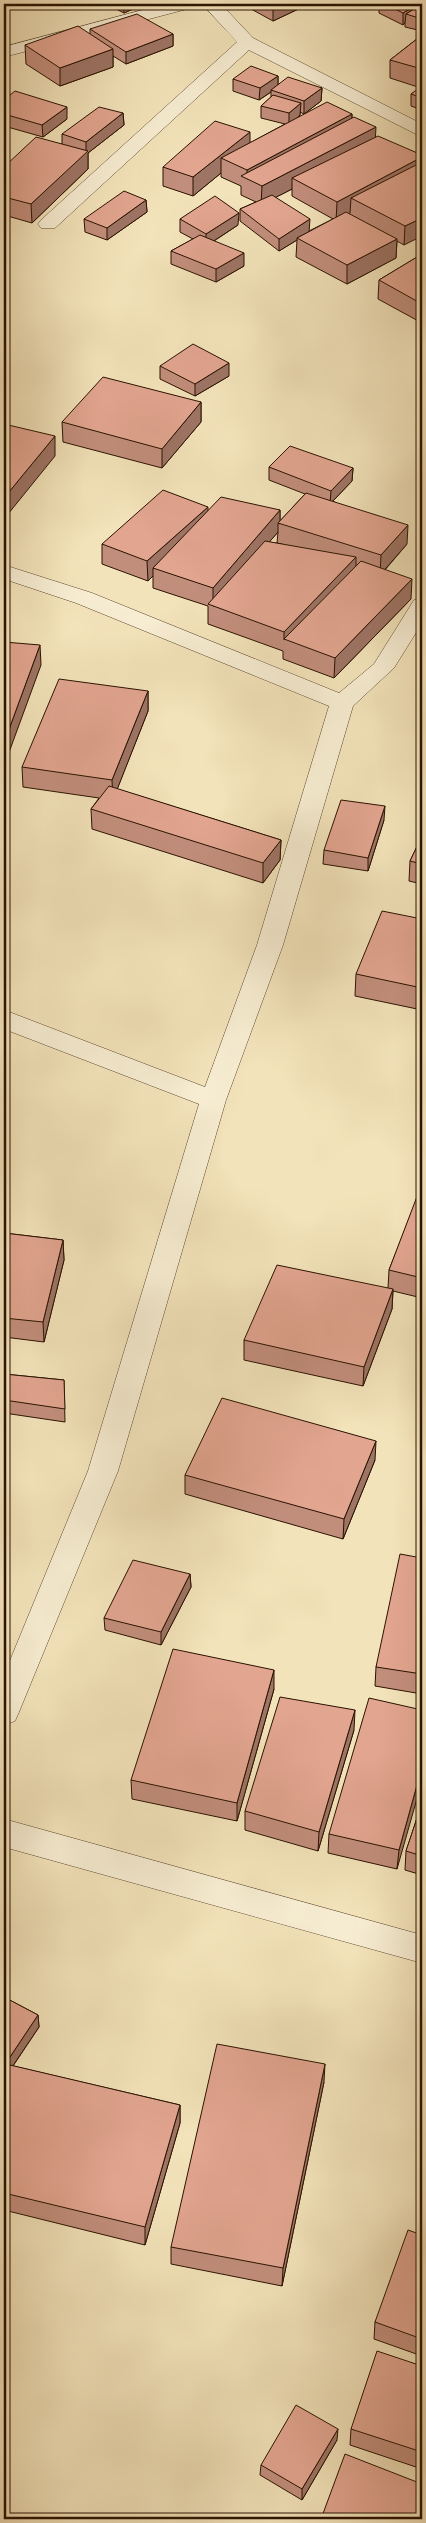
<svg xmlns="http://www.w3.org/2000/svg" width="426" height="2523" font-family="'Libre Bodoni',serif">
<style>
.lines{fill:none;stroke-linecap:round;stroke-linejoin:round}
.minor-casing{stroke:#5c462e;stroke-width:1}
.minor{fill:#f7edd2;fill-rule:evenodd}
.wall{fill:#c28e7c;stroke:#2a1200;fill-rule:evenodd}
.shaded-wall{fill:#9e7465;stroke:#2a1200}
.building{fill:#e2a590;stroke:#2a1200}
</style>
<rect width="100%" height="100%" fill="#f3e3ba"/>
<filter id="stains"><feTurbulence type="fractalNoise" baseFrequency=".004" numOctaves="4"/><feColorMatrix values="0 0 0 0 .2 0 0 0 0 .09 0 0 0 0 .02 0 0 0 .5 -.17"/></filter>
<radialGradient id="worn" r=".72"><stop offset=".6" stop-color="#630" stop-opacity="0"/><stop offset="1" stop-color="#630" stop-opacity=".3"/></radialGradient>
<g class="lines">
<defs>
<path id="minor" d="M165,4h29l-3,4 -187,49v-10z
M202,4h19l32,34 169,86v13l-173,-87 -194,178h-14l-3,-4 3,-4 196,-178z
M4,565l88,28 247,100 35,-29 40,-64 8,-2v25l-28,45 -41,38 -70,239 -57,155 -108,371 -99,241 -4,9 -11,4v-50l84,-204 111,-367 -195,-75v-19l201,77 52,-142 72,-239 -253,-103 -72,-24z
M4,1819l418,116v28l-418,-116z"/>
</defs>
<use href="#minor" class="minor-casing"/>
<use href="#minor" class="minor"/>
</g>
<path class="wall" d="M106,4h38l-20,9z
M242,4h67l-36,17z
M379,4h43v27l-17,-4v-4l-2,2 -24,-12z
M90,29l83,5v12l-47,18 -13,-8v11l-53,19 -34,-22 -1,-19 65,-11z
M422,35v75l-11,-4v-12l10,-6 -31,-10v-18z
M278,76v9l44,3 -1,13 -17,13 -4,-2v3l-2,3 54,-4v4l23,20 47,17 -18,90 -7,-4 -1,17 -49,26 -51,-27 1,-17 -18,11 -39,-30v-12l16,-7 -15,-7v-9l-20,-9v-4l-28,23 -30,-10v-19l87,-24 35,-19 -24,-6v-12l10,-9v-5l-12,8 -26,-9v-12zM292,189v7l41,23 -24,12 -33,-34z
M4,100l63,19 -24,18 -39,-11z
M123,113l1,12 -36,28v16l-56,54 -28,-8v-48l58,-23v-10z
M146,200l1,12 -40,28 -22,-8 -1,-13z
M180,219l58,6 -24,16 30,25 -28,16 -45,-18v-13l22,-12 -13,-7z
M422,254v69l-44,-24 1,-19z
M160,366l69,10 -34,20 -35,-17z
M201,402v20l-39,46 -99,-26 -1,-20z
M269,467l84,1 -1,13 -19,20 74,43 -22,26 26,29 -77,79 -51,-19v-8l-75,-27v-18l-55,-18v-12l-5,5 -46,-17v-20l106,-33 72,-1v11l25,-27 -36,-14zM278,532l-1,11 5,1 -13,-2z
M148,691v20l-31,78 164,51 -1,20 -17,23 -171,-54 -1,-20 8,-11 -76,-11 -1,-20z
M384,820l-16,51 -45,-7 1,-14z
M422,836v48l-13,-3 1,-20z
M422,919v91l-67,-14 1,-22z
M422,1186v112l-29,-7 -1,18 -29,77 -119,-26v-20l144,-52 1,-18z
M4,1233l59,7 1,20 -20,82 -40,-5z
M4,1374l60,6 1,42 -61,-9z
M375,1460l-32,79 -158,-45v-19z
M422,1558v136l-47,-8 1,-19z
M190,1574l1,13 -30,58 -56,-15 -1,-12z
M274,1689l-37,132 -105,-22 -1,-19z
M422,1710l-25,159 -69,-16 1,-19z
M354,1730l-36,121 -73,-21v-19z
M422,1803v72l-17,-5 1,-19z
M4,1997l34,18 1,12 -26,39 167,39v18l-35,122 -141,-35v-127l2,-8 -2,4z
M324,2082l-42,204 -111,-22v-17z
M422,2235v121l-48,-17 1,-17z
M422,2366v103l-72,-24 1,-16z
M337,2440l-35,60 -42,-25 1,-10z"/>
<path class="shaded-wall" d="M123,4h21l-20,9z
M273,4h36l-36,17z
M418,4h4l-16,10 -1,9 -2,2v-12z
M7,28l1,18 -4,1v-18z
M173,34v12l-47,18v-12z
M113,49v18l-53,19v-18z
M278,76v12l-7,2v2l-12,8 1,-12z
M322,88l-1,13 -17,13v-13z
M301,103l-1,12 -11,11v-13z
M67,107v12l-24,18 -1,-12z
M123,113l1,12 -36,28v16l-56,54 -1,-19 55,-52v-10z
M352,114l-1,19 -104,46v-9z
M376,127l-1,18 -83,33v11l-31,16 1,-19z
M250,132v18l-29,8v15l-28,23v-19z
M422,157v18l-71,23 -1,15 -14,8 1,-19z
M146,200l1,12 -40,28v-12z
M239,213l-1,12 -32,21v-12z
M422,218v18l-18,9 1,-19z
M310,219l-1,13 -12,6v2l-18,11v-12z
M397,239l-1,19 -49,26v-19z
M244,253v13l-28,16v-13z
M229,363v13l-34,20v-12z
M201,402v20l-39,46v-19z
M55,436v20l-51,63v-21z
M353,468l-1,13 -22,23 1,-13z
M208,507v19l-55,42v8l-5,5 -1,-20z
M280,510v14l-2,-1v9l-64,74h-1v-18z
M408,525l-1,19 -27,31 1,-20z
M356,557v20l-72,63v-8z
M412,579l-1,20 -77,79 1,-20z
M40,645l1,20 -37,101v-23z
M148,691v20l-35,89 -1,-20z
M385,806l-1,14 -16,51v-13z
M281,840l-1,20 -17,23v-20z
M63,1240l1,20 -20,82 -1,-20z
M393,1289l-1,20 -29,77 1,-19z
M376,1441l-1,19 -32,79 1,-20z
M190,1574l1,13 -30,58v-13z
M274,1670v19l-37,132v-18z
M355,1710l-1,20 -36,121 1,-19z
M422,1767v14l-25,88 2,-19z
M38,2015l1,12 -35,52v-13z
M325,2064l-1,18 -42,204 1,-18z
M180,2105v18l-35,122v-18z
M338,2429l-1,11 -35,60v-11z"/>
<path class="building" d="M385,4h33l-15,9z
M422,4v15l-16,-5z
M137,14l36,20 -47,18 -36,-23z
M78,26l35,23 -53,19 -35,-23z
M422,35v34l-32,-9z
M251,66l27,10 -18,12 -27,-9z
M288,77l34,11 -18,13 -33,-11z
M422,86v12l-11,-4z
M15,91l52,16 -25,18 -38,-11v-14z
M273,95l28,8 -12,10 -28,-7z
M327,102l25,12 -105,56 -26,-12z
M99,107l24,6 -37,29 -24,-8z
M354,117l22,10 -114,59 -21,-10z
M215,121l35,11 -57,45 -30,-10z
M378,136l44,19v2l-85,45 -45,-24z
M36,137l52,14 -57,53 -27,-7v-30z
M422,162v56l-17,8 -54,-28z
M124,191l22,9 -39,28 -23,-9z
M272,195l38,24 -31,20 -39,-30z
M215,196l24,17 -33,21 -26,-15z
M346,212l51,27 -50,26 -50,-27z
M200,235l44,18 -28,16 -45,-18z
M422,254v50l-43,-24z
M193,344l36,19 -34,21 -35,-18z
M103,377l98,25 -39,47 -100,-27z
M4,424l51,12 -51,62z
M290,446l63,22 -22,23 -62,-24z
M163,490l45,17 -61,54 -45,-17z
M306,493l102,32 -27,30 -103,-32z
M221,497l59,13 -67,78 -60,-20z
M265,541l91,16 -72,75 -76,-28z
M361,561l51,18 -77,79 -51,-19z
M4,642l36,3 -36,98z
M59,679l89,12 -36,89 -90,-13z
M109,786l172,54 -18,23 -172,-54z
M341,800l44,6 -17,52 -44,-8z
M422,836v28l-12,-3z
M382,911l40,8v69l-66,-14z
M421,1186h1v92l-33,-8z
M4,1233l59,7 -20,82 -39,-4z
M277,1265l116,24 -29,78 -120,-27z
M4,1374l60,6 1,29 -61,-9z
M222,1398l154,43 -32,78 -159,-44z
M400,1554l22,4v116l-46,-7z
M133,1560l57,14 -29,58 -57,-14z
M173,1649l101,21 -37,133 -106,-23z
M280,1697l75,13 -36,122 -74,-21z
M369,1698l53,12v57l-23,83 -70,-16z
M422,1803v53l-16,-5z
M4,1997l34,18 -34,51z
M217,2044l108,20 -42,204 -112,-21z
M10,2065l170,40 -35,122 -141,-34v-110z
M408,2230l14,5v104l-47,-17z
M377,2351l45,15v86l-71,-23z
M296,2405l42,24 -36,60 -41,-24z
M345,2454l77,30v35h-101z"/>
<rect width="426" height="2523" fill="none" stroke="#f3e3ba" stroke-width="20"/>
<rect x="5" y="5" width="416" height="2513" fill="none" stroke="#2a1200" stroke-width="2.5"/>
<rect x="10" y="10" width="406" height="2503" fill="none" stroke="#2a1200"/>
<rect width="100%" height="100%" filter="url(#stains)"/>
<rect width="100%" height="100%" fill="url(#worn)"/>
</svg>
